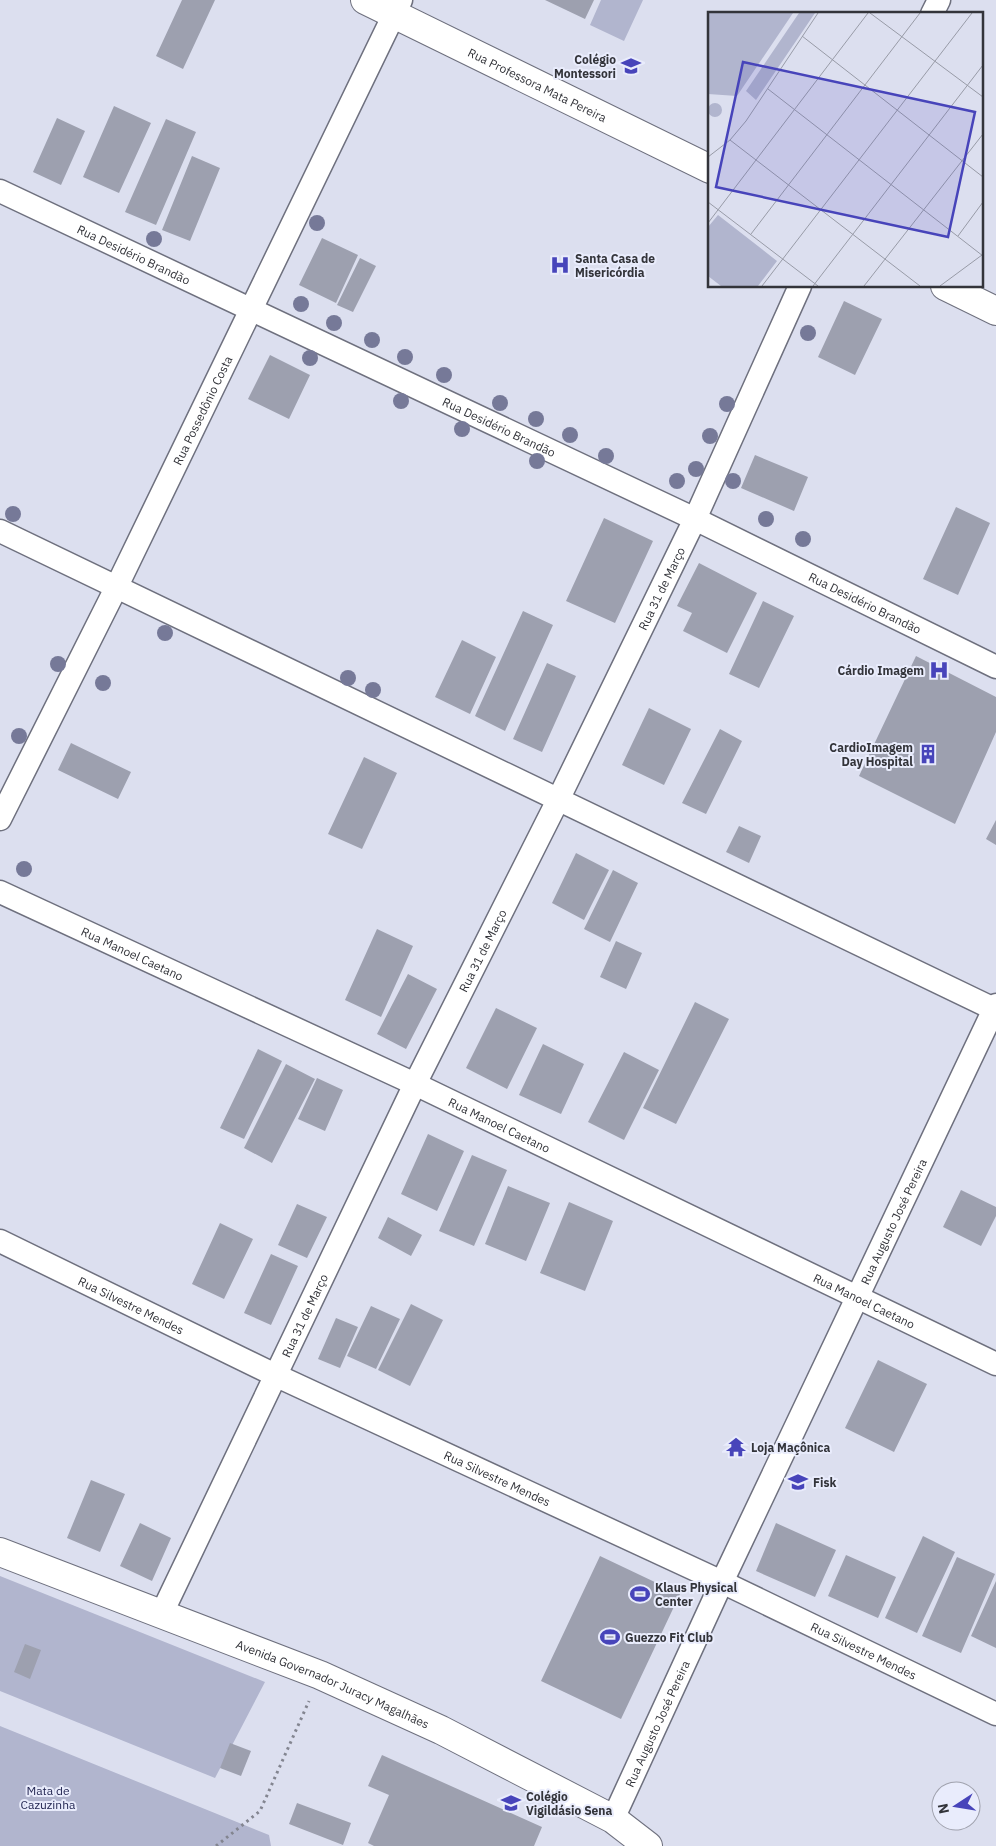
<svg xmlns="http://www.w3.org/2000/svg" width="996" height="1846" font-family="'IBM Plex Sans',sans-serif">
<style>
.green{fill:#b1b5ce}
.building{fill:#9da0af}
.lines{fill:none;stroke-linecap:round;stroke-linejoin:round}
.street-casing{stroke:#6e707e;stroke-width:25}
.secondary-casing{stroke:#6e707e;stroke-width:30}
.path{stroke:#838590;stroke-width:3;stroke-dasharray:2.5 4;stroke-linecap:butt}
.street{stroke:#fff;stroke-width:22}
.secondary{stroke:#fff;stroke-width:28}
.tree{fill:#767998}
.labels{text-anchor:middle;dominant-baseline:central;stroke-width:4;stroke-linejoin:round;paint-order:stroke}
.poi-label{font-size:12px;font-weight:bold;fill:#33343a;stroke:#e9ecfc;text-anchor:start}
.street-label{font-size:12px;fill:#33343a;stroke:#e9ecfc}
.park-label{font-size:12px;fill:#222551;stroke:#e9ecfc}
.inset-road{fill:none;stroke:#989ba7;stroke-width:1}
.view{fill:#4744ba;fill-opacity:0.15;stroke:#4744ba;stroke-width:2.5}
.inset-edge{fill:none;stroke:#33343a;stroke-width:2.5}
</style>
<rect width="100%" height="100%" fill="#dcdfef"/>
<path class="green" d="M601,0h42l-19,41 -34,-16z
M0,1576l265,106 -50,96 -215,-87z
M0,1726l269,109 2,11h-271z"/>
<path class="building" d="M182,0h33l-32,69 -27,-13z
M545,0h49l-9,19z
M114,106l37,17 -32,70 -36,-16z
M57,118l28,13 -24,54 -28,-13z
M166,119l30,13 -40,93 -31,-13z
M192,156l28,12 -30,73 -28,-11z
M322,238l36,17 -22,48 -37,-18z
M360,258l16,8 -23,46 -16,-7z
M844,301l38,18 -27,56 -37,-18z
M270,355l40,20 -21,44 -41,-20z
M755,455l53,22 -14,34 -53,-23z
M956,507l34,16 -32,72 -35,-16z
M604,518l49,23 -38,82 -49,-22z
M699,563l58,30 -30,60 -44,-22 9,-18 -15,-7z
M763,601l31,15 -35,72 -30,-14z
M523,611l30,14 -48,106 -30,-15z
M462,640l34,17 -26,57 -35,-17z
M916,656l80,41v35l-41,92 -96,-48z
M547,663l29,13 -34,76 -29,-13z
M649,708l42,21 -27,56 -42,-20z
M720,729l22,12 -36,73 -24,-11z
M71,743l60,29 -13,27 -60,-29z
M364,757l33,16 -35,76 -34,-15z
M996,820v25l-10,-6z
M739,826l22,10 -12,27 -23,-11z
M576,853l33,17 -25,50 -32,-17z
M613,870l25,13 -28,59 -26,-13z
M377,929l36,17 -32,71 -36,-17z
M616,941l26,12 -16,36 -26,-12z
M408,974l29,15 -31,60 -29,-15z
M695,1002l34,17 -53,105 -33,-16z
M496,1008l41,20 -30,61 -41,-21z
M543,1044l41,20 -23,50 -42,-19z
M258,1049l24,12 -38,78 -24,-11z
M624,1052l35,18 -35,70 -36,-18z
M286,1064l29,15 -43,84 -28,-15z
M317,1078l26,12 -18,41 -27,-12z
M428,1134l36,17 -27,60 -36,-17z
M472,1155l35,15 -33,76 -35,-15z
M508,1186l42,17 -24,58 -41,-17z
M961,1190l35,17v9l-15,30 -38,-19z
M569,1202l44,19 -28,70 -45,-18z
M297,1204l30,13 -20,41 -29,-13z
M388,1217l34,18 -11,21 -33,-18z
M220,1223l33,16 -29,60 -32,-15z
M271,1254l27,12 -27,59 -27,-12z
M411,1304l32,16 -33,66 -32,-16z
M371,1306l29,13 -24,50 -29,-13z
M336,1318l22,9 -18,41 -22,-9z
M878,1360l49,24 -33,68 -49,-24z
M91,1480l34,14 -25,58 -33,-14z
M140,1523l31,15 -19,43 -32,-15z
M776,1523l60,27 -21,47 -59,-26z
M923,1536l32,16 -38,81 -32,-15z
M846,1555l50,22 -18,41 -50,-22z
M600,1556l80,38 -59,125 -80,-38z
M957,1557l38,17 -34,79 -39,-17z
M996,1581v67l-25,-12z
M25,1644l16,6 -11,29 -16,-7z
M230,1743l21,8 -10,25 -21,-8z
M382,1755l160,72 -8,19h-160l-6,-3 21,-48 -21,-9z
M297,1803l54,20 -8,22 -54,-21z"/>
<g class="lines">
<defs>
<g id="street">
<path d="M932,14l7,-14"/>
<path id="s1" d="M0,191l695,328 301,148"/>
<path d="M0,531l996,479"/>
<path id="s2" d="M0,819l117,-233 284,-586"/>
<path id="s3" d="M0,892l415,192 581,280"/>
<path id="s4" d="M0,1241l275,134 447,207 274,132"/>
<path id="s5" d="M161,1615l254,-531 143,-284 137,-281 105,-233"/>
<path id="s6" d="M613,1819l109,-237 274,-577"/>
</g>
<g id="secondary">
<path id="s7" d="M365,0l345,169"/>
<path d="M945,286l51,25"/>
<path id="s8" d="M0,1552l320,123 121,55 172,89 35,27"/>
</g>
</defs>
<use href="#street" class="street-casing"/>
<use href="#secondary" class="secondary-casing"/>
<path class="path" d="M216,1846l44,-35 49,-110"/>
<use href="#street" class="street"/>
<use href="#secondary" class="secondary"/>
</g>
<g class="tree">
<circle cx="317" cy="223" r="8"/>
<circle cx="154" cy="239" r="8"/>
<circle cx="301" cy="304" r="8"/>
<circle cx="334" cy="323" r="8"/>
<circle cx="808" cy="333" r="8"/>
<circle cx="372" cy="340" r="8"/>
<circle cx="405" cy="357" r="8"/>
<circle cx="310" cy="358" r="8"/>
<circle cx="444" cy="375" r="8"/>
<circle cx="401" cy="401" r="8"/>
<circle cx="500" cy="403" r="8"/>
<circle cx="727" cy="404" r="8"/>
<circle cx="536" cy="419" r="8"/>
<circle cx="462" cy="429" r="8"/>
<circle cx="570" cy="435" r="8"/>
<circle cx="710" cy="436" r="8"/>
<circle cx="606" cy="456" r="8"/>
<circle cx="537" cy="461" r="8"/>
<circle cx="696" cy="469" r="8"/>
<circle cx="677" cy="481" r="8"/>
<circle cx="733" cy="481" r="8"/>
<circle cx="13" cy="514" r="8"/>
<circle cx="766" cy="519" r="8"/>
<circle cx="803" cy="539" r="8"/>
<circle cx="165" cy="633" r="8"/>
<circle cx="58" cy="664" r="8"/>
<circle cx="348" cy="678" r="8"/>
<circle cx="103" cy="683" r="8"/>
<circle cx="373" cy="690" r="8"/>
<circle cx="19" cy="736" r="8"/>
<circle cx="24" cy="869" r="8"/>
</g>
<defs>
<symbol id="school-bare" viewBox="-9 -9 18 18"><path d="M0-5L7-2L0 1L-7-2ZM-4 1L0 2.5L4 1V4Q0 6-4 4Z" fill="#4744ba" stroke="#e9ecfc" stroke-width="2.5" paint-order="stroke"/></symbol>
<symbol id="hospital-bare" viewBox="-9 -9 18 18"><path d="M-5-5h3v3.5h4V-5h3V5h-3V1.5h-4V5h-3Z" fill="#4744ba" stroke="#e9ecfc" stroke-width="2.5" paint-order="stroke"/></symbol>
<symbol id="building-bare" viewBox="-9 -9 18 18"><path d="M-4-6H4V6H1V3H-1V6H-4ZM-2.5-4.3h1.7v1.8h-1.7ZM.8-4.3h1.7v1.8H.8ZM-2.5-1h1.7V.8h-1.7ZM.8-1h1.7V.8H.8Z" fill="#4744ba" stroke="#e9ecfc" stroke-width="2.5" paint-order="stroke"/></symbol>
<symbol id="temple-bare" viewBox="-9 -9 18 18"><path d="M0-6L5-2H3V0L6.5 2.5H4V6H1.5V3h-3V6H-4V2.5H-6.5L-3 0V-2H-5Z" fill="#4744ba" stroke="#e9ecfc" stroke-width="2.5" paint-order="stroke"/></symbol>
<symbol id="stadium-bare" viewBox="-9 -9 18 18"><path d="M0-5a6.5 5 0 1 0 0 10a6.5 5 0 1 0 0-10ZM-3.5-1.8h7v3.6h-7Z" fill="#4744ba" stroke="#e9ecfc" stroke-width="2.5" paint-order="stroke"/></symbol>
</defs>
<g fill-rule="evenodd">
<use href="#school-bare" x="617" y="52" width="28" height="28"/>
<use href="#hospital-bare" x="546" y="251" width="28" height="28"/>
<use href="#hospital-bare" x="925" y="656" width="28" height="28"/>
<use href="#building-bare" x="914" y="740" width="28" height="28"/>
<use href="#temple-bare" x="722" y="1433" width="28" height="28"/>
<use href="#school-bare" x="784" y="1468" width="28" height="28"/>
<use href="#stadium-bare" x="626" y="1580" width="28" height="28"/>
<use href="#stadium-bare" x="596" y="1623" width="28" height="28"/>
<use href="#school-bare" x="497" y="1789" width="28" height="28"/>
</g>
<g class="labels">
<g class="poi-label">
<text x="616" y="59" text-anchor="end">Colégio<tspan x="616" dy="14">Montessori</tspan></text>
<text x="575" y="258">Santa Casa de<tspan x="575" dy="14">Misericórdia</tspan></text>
<text x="924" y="670" text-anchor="end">Cárdio Imagem</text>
<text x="913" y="747" text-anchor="end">CardioImagem<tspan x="913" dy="14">Day Hospital</tspan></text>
<text x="751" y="1447">Loja Maçônica</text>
<text x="813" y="1482">Fisk</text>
<text x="655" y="1587">Klaus Physical<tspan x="655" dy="14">Center</tspan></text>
<text x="625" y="1637">Guezzo Fit Club</text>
<text x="526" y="1796">Colégio<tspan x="526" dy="14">Vigildásio Sena</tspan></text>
</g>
<g class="street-label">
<text stroke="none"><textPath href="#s7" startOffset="192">Rua Professora Mata Pereira</textPath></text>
<text stroke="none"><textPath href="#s1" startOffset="148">Rua Desidério Brandão</textPath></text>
<text stroke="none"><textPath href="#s2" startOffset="456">Rua Possedônio Costa</textPath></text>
<text stroke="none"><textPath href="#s1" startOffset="552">Rua Desidério Brandão</textPath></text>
<text stroke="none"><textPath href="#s5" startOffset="1142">Rua 31 de Março</textPath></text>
<text stroke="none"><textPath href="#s1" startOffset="958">Rua Desidério Brandão</textPath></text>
<text stroke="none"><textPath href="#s5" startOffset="738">Rua 31 de Março</textPath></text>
<text stroke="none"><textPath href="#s3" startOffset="146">Rua Manoel Caetano</textPath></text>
<text stroke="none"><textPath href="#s3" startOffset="551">Rua Manoel Caetano</textPath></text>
<text stroke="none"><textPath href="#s6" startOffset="660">Rua Augusto José Pereira</textPath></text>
<text stroke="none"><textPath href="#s3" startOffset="956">Rua Manoel Caetano</textPath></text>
<text stroke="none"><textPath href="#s4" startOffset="146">Rua Silvestre Mendes</textPath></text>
<text stroke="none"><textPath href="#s5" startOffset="332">Rua 31 de Março</textPath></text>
<text stroke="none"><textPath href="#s4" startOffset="551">Rua Silvestre Mendes</textPath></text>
<text stroke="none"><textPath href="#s4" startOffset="956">Rua Silvestre Mendes</textPath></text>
<text stroke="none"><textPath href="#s8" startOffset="358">Avenida Governador Juracy Magalhães</textPath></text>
<text stroke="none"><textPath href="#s6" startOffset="105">Rua Augusto José Pereira</textPath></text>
</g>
<g class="park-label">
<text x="48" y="1790">Mata de<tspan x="48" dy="14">Cazuzinha</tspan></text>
</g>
</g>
<g transform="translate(708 12)">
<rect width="275" height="275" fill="#dcdfef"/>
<path d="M0,1h85l-56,83 -29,-2zM91,1h16l-59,87 -10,-9zM0 98a7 7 0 1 1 14 0a7 7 0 1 1-14 0ZM10,203l59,46 -19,25h-37l-13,-10v-49z" fill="#b1b5ce"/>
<path class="inset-road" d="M162,1l113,84M94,24l181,141M60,77l215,167M22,128l190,146M0,145l22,-17 16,-19 72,-108M0,190l110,84M0,211l160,-210M43,222l169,-221M250,224l25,-34M54,274l210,-273M105,274l170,-221M156,274l119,-152M232,274l42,-31"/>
<path class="view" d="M35,50l232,50 -27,125 -232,-50z"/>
<rect width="275" height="275" class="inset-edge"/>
</g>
<g transform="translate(956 1806) rotate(258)"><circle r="24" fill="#e9ecfc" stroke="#a0a2ae"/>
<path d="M0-4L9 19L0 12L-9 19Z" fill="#4744ba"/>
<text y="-8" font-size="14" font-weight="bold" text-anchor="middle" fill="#33343a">N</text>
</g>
</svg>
